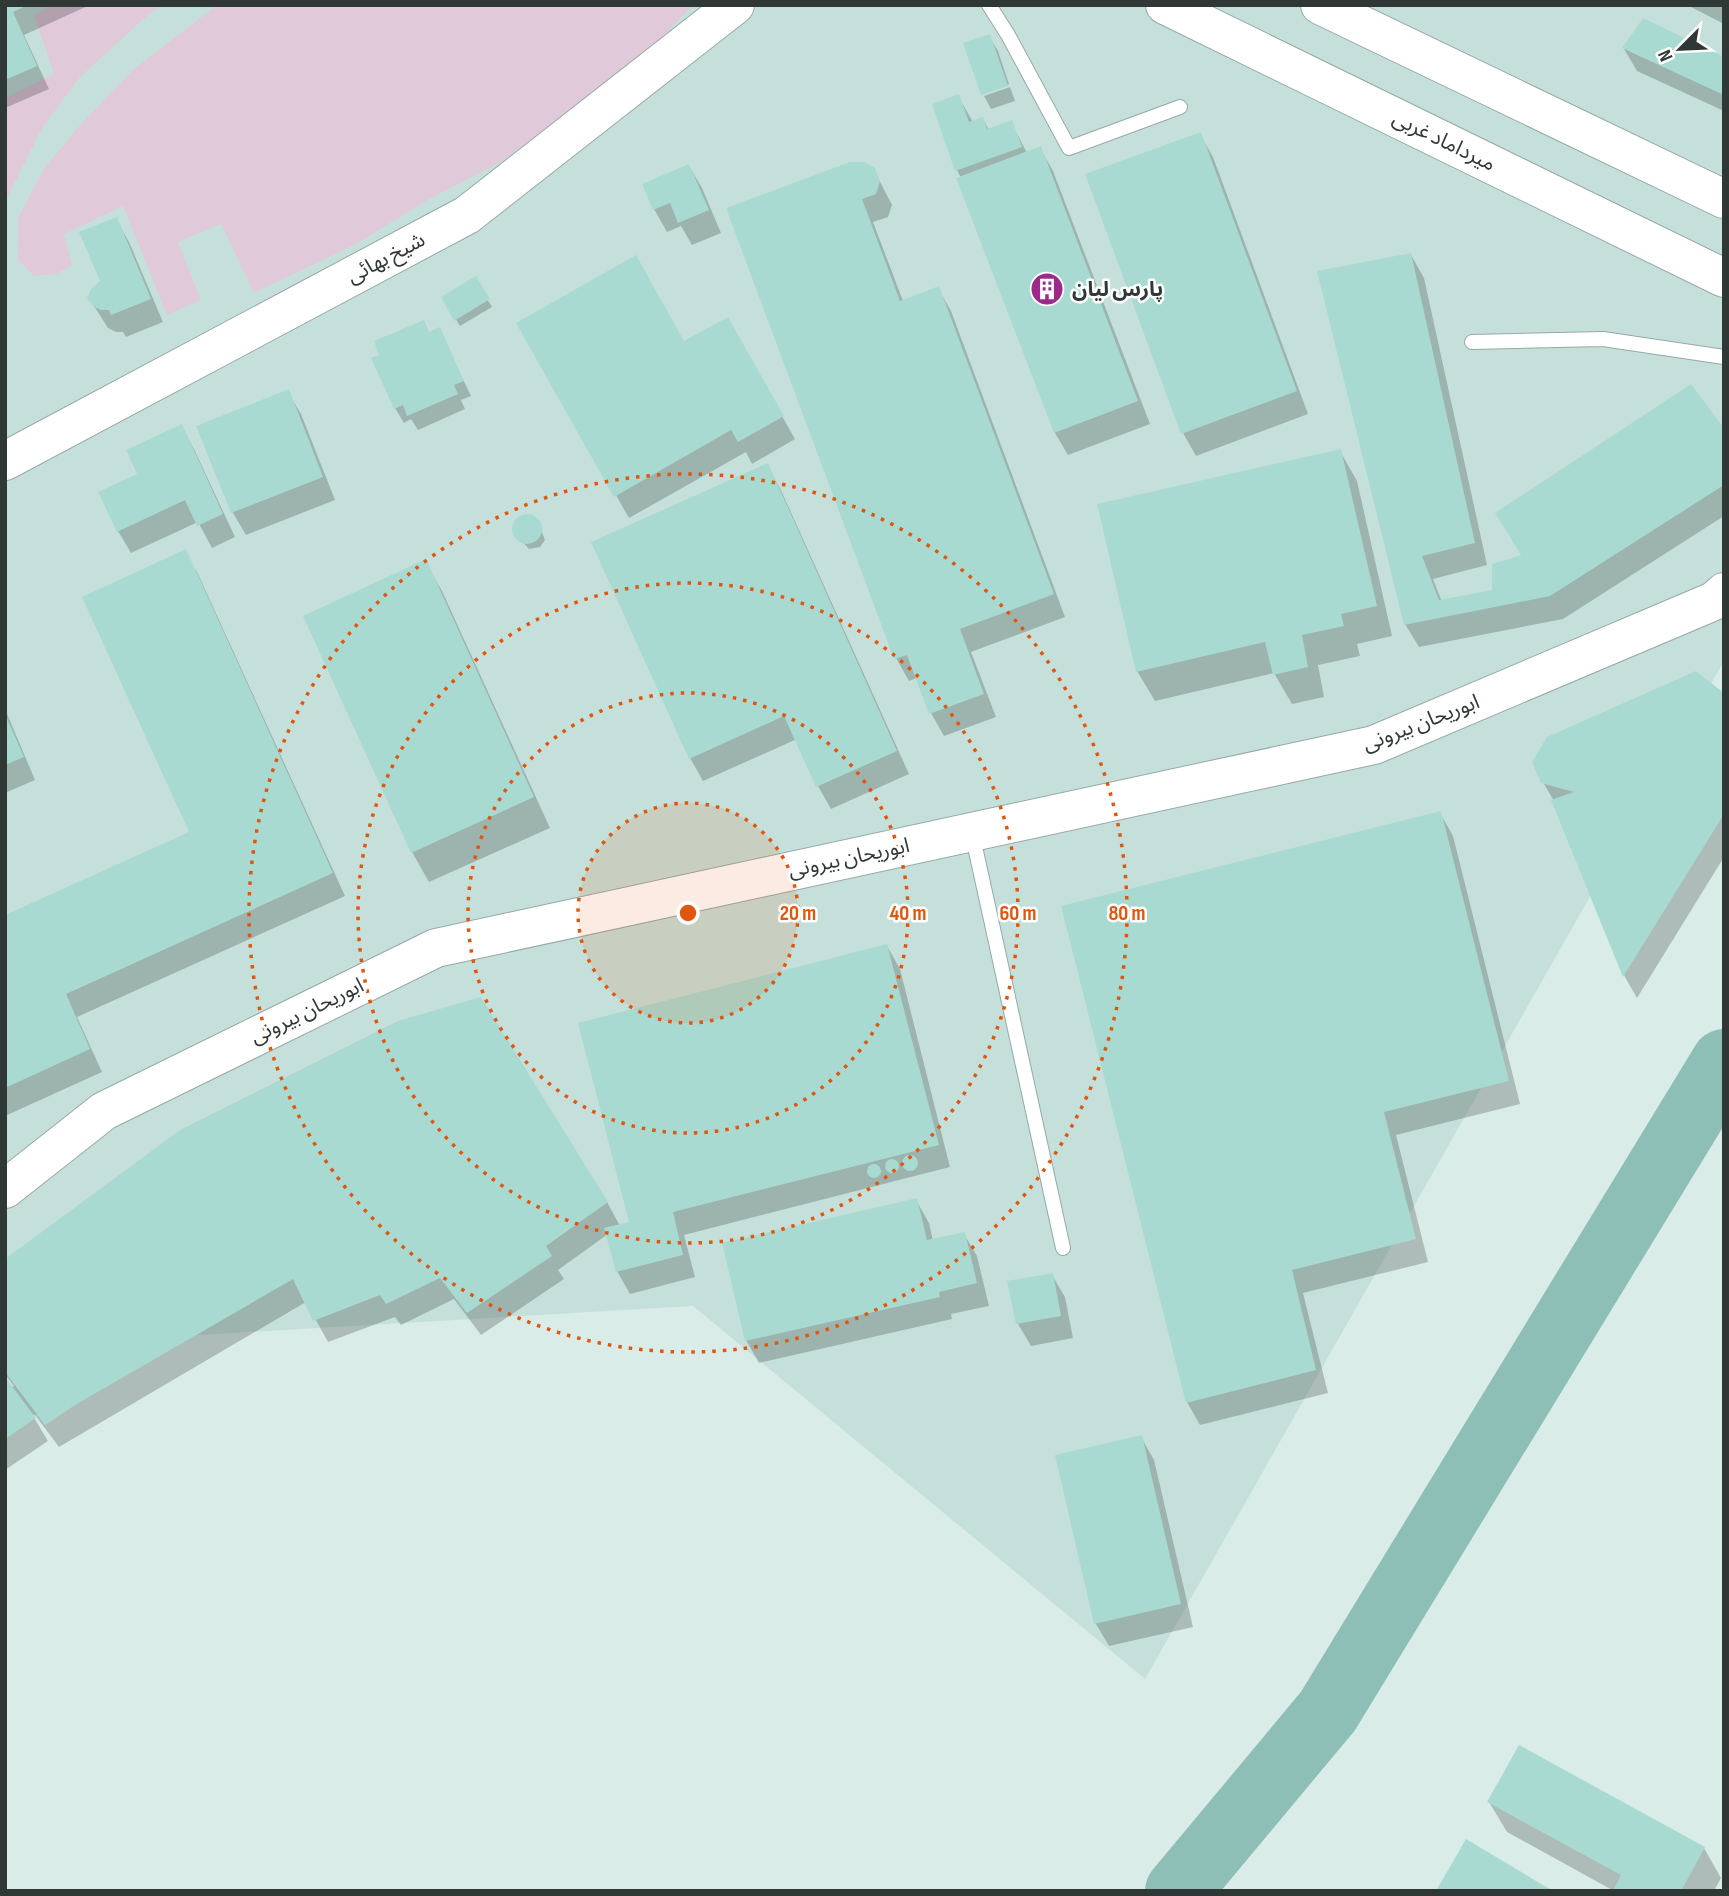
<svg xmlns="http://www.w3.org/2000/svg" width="1729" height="1896" font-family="'Sofia Sans Condensed','Noto Sans Arabic',sans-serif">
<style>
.built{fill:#c5e0da}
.green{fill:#e0c9d9}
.shadow{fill:#0003}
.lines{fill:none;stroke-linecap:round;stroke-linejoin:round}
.river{stroke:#8ebfb6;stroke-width:66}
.building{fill:#a9dad1}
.lane-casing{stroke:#97a9a5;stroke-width:16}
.secondary-casing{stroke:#97a9a5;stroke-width:40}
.lane{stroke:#fff;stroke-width:14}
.secondary{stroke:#fff;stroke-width:38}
.ring{fill:none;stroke:#df570e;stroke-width:3.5;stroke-dasharray:3.5 7}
.labels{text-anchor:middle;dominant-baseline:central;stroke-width:5;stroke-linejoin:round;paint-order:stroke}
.street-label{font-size:21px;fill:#303836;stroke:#fff}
.poi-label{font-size:21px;font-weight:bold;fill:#303836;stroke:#fff;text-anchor:start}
.centre{fill:#df570e;stroke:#fff;stroke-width:3.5}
.ring-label{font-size:21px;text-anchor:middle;font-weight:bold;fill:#df570e;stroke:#fff;stroke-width:5;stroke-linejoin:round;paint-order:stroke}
</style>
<rect width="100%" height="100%" fill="#d9ece8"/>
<path class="built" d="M5,5h1719v656l-579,1018 -452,-373 -512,30 -176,95z"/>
<path class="green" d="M54,5h109l-14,9 -69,63 -38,51 -37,74v-104l49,-24 -20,-59z
M217,5h476l-41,43 -151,114 -72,37 -71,44 -104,50 -33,-69 -43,18 23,58 -34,15 -44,-109 -59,28 8,31 -16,9 -22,2 -16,-16 1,-44 26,-49 38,-45 50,-52z"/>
<path class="shadow" d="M5,5h85l-66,30 25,54 -44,19z
M1687,5h37v19z
M989,36l9,15 11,33 -26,9z
M1624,49l100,10v52l-87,-40z
M1010,87l5,14 -24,8 -7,-13z
M958,96l15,26 10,-3 6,11 22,-8 16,31 13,-5 13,23 97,253 -82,31 -13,-22 -96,-254 2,-1 -4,-8z
M1200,134l13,23 95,257 -112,42 -13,-23z
M689,166l13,22 19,45 -29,12 -11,-19 -14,6 -13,-23z
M874,170l18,35 -4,12 -15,5 30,79 35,-13 13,23 114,306 -94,35 25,65 -52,19 -13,-23 -14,-35 -8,3 -13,-23 -167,-449z
M116,219l13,23 34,80 -37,15 -3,-5h-7l-8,-4 -19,-30 13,-16z
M1411,255l13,23 63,287 -54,14 9,23 52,-10 28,-36 202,-125v85l-161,103 -144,28 -14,-23z
M475,279l17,28 -32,19 -17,-28z
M423,322l7,12 9,-4 32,66 -10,4 4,9 -47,21 -7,-11 -7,4 -9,-15 -13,-53z
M518,324l166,20 56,-2 55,97 -43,25 -6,-12 -117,66z
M288,392l13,22 34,86 -89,35 -13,-22 -34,-86z
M181,426l13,23 41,88 -23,11 -14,-26 -67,31 -13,-22 21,-56z
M1340,451l17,30 35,155 -35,8 3,12 -42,9 6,32 -32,7 -18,-31 -119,28 -18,-30z
M767,465l13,23 129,286 -78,35 -13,-23 -21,-47 -94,42 -13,-23z
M528,516l9,4 8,20 -5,7 -11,2 -14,-16v-8l5,-7z
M185,552l13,22 147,322 -268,121 25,55 -97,44v-199l186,-84z
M425,562l17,29 108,237 -121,54 -17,-30z
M1724,695v162l-87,141 -12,-21 -71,-176 -11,-19z
M5,709l30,71 -30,13z
M1440,813l13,23 67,268 -124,31 32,127 -125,31 25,100 -128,32 -13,-23z
M887,946l13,23 50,198 -266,68 11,42 -65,17 -13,-23 -9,-37 -50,36 6,9 -83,56 -27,-36 -53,26 -6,-8 -67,25 -22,-40 -247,145 -24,-32 -2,1 15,25 -43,29v-90l6,8 3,-2 -9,-12v-113l602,-59 13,24 12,-3z
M916,1200l13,23 4,18 31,-7 13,22 12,50 -38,8 1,5 -193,44 -13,-23z
M1052,1275l13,22 8,41 -42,8 -13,-22 -8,-41z
M1141,1437l13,23 39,167 -84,19 -13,-22 -39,-168z
M1489,1802l215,46 17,30 -7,13h-100l-107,-59z"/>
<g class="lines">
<path class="river" d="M1178,1891l150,-180 396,-649"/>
</g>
<path class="building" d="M5,5h23l-15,7 24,54 -32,14z
M1643,18l81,39v38l-102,-47z
M990,34l18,52 -27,9 -18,-52z
M959,94l10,28 14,-5 4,12 25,-9 10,27 -67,24 -23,-67z
M1201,132l96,259 -116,43 -96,-260z
M1041,146l97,255 -84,32 -98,-255z
M850,162h15l10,6 5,13 -4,13 -14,5 38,102 39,-15 115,308 -94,35 24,65 -55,20 -22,-59 -13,4 -168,-451z
M689,164l20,46 -31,13 -8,-20 -17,7 -11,-26z
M117,217l34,82 -40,16 -2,-5h-8l-8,-4 -6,-8 4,-9 9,-8 -21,-49z
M1411,253l64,290 -53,13 17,44 53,-10v-26l29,-9 -26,-42 196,-129 33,44v57l-174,111 -146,29 -87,-354z
M636,255l48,86 44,-24 56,99 -46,26 -7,-12 -117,67 -98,-174z
M476,276l14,23 -36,22 -13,-24z
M424,320l5,12 11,-5 24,54 -10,4 4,9 -51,22 -4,-11 -9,4 -23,-51 8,-3 -5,-14z
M289,389l34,88 -92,36 -35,-87z
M182,424l41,90 -26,12 -12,-26 -68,32 -19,-40 39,-18 -11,-24z
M1341,449l36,157 -36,8 3,12 -42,9 6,32 -35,8 -8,-33 -129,30 -39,-168z
M768,463l129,288 -81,36 -32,-71 -95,43 -98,-217z
M512 529a15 15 0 1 1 30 0a15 15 0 1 1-30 0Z
M186,549l147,324 -267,121 24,55 -85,39v-173l184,-83 -107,-235z
M426,559l108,238 -123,56 -108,-237z
M1696,671l28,22v121l-101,163 -72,-177 23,-8 -33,-9 -9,-21 15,-25z
M5,714l19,43 -19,8z
M1441,811l68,270 -125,31 32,127 -124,31 24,100 -130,33 -125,-497z
M887,944l52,201 -266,67 10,43 -67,17 -12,-44 25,-6 -51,-199z
M481,997l127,205 -62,44 6,10 -85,57 -27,-35 -54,26 -6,-9 -67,26 -20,-42 -218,126 -30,20 -40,-53v-113l175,-129 218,-109z
M902 1163a8 8 0 1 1 16 0a8 8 0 1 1-16 0Z
M885 1166a7 7 0 1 1 14 0a7 7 0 1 1-14 0Z
M867 1171a7 7 0 1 1 14 0a7 7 0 1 1-14 0Z
M917,1198l10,42 38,-8 12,51 -38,9 1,5 -195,44 -23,-98z
M1053,1273l8,43 -45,8 -9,-43z
M5,1377l31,41 -31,21z
M1142,1435l39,169 -87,20 -39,-169z
M1519,1745l186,102 -24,44h-68l8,-16 -134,-73z
M1466,1839l87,52h-117z"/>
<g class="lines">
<defs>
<path id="lane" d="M989,5l19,30 61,113 111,-41
M1472,342l131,-3 121,18
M972,833l91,415"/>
<path id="secondary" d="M1165,5l559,273
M1320,5l404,194
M5,461l462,-246 268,-210
M5,1189l99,-78 332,-163 938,-203 340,-144 10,-9"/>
</defs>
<use href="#lane" class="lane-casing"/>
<use href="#secondary" class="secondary-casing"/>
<use href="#lane" class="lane"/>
<use href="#secondary" class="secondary"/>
</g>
<circle cx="688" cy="913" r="110" fill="#df570e" fill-opacity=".12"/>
<g class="ring">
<circle cx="688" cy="913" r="110"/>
<circle cx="688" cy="913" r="220"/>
<circle cx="688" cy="913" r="330"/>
<circle cx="688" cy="913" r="439"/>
</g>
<defs>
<symbol id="building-disc" viewBox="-11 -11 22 22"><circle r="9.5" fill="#9c2a88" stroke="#fff"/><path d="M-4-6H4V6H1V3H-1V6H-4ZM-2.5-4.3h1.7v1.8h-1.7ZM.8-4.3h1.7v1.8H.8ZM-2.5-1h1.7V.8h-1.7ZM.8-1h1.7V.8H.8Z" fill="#fff"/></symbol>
</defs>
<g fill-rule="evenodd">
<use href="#building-disc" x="1028" y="270" width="38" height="38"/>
</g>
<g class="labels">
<g class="street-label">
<text transform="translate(1444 141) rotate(26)">میرداماد غربی</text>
<text transform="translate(386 258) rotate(-28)">شیخ بهائی</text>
<text transform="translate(1421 723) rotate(-21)">ابوریحان بیرونی</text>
<text transform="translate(849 858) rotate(-12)">ابوریحان بیرونی</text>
<text transform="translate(307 1011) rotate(-26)">ابوریحان بیرونی</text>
</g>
<g class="poi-label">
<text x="1072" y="289">پارس لیان</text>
</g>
</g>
<circle cx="688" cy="913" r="10" class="centre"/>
<g class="ring-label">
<text x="798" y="920">20 m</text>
<text x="908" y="920">40 m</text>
<text x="1018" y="920">60 m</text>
<text x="1127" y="920">80 m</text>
</g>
<rect width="1729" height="1896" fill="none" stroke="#303836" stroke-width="14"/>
<g transform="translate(1680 49) rotate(246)" stroke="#ffffff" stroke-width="5" paint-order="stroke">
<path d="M0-5L12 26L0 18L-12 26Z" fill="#303836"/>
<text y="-10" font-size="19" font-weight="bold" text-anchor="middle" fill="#303836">N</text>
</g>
</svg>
